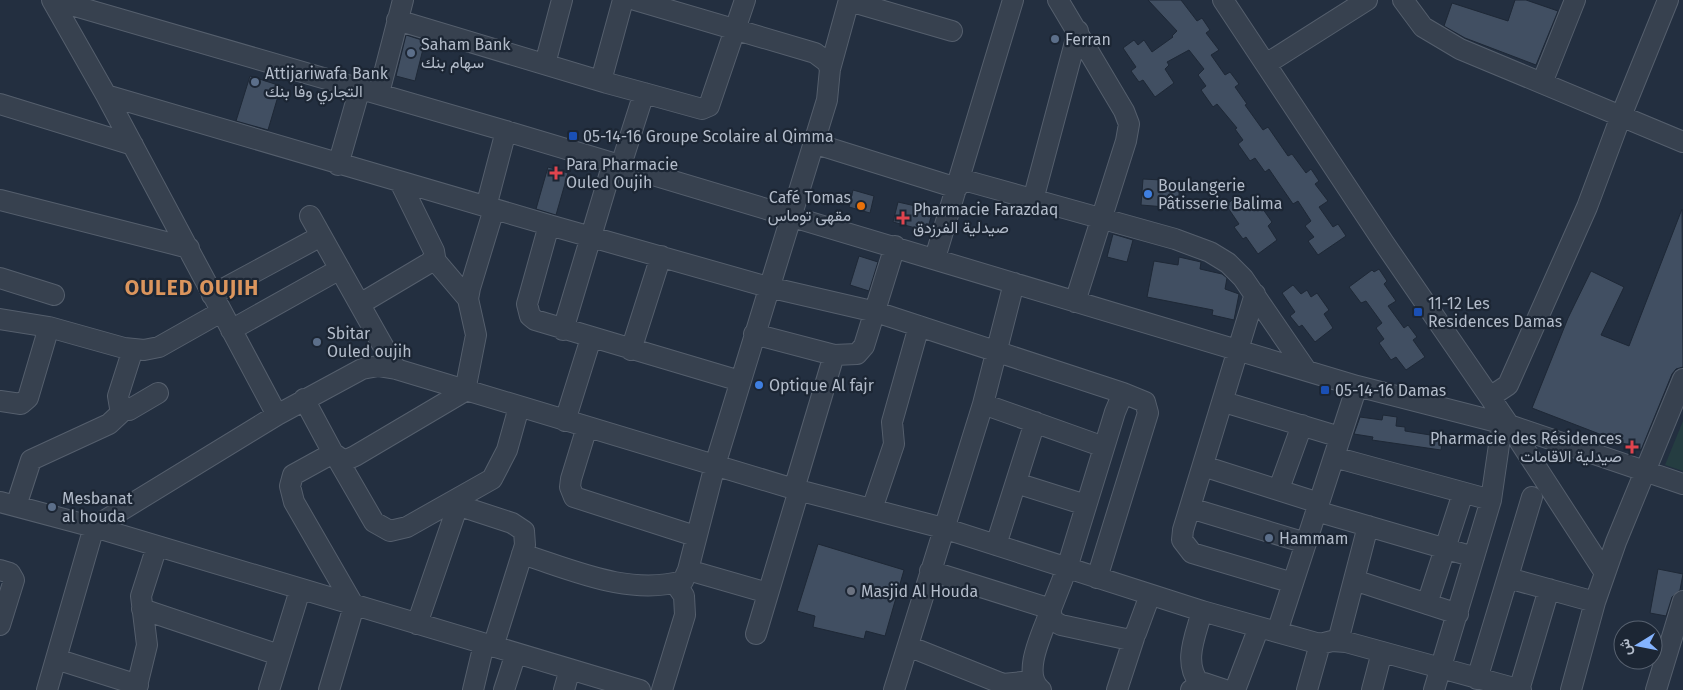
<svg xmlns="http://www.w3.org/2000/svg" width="1683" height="690" font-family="'Fira Sans',Vazirmatn,sans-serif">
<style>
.green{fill:#253d41}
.building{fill:#414f62;stroke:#1e2836}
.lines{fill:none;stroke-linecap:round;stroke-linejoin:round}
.minor-casing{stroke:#555f6d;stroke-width:22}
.minor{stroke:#37414f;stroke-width:20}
.service-dot{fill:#5c6f8a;stroke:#1c2634;stroke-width:2}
.transit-dot{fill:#1a4fb4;stroke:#1c2634;stroke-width:2}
.health-dot{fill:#e0444e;stroke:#1c2634;stroke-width:2}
.shop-dot{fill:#3f7fe0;stroke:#1c2634;stroke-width:2}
.food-dot{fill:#e8710a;stroke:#1c2634;stroke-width:2}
.worship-dot{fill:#6b7280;stroke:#1c2634;stroke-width:2}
.labels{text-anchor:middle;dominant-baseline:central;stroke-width:4.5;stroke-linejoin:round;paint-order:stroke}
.poi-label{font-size:16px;fill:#b3bcca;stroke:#1c2634;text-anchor:start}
.district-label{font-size:21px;font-weight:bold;letter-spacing:1px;fill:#db955d;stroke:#1c2634}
</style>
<rect width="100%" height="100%" fill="#232f40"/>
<path class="green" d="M1683,421v50l-18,-6z"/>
<path class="building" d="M1148,0h33l16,21 5,-3 8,12 -4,3 13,17 -8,5 14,20 5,-3 9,12 -4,3 12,17 -2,1 18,25 5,-3 20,29 4,-2 14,19 5,-4 8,12 -4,3 13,17 -9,6 14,20 5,-3 8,12 -28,19 -10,-14 6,-4 -9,-11 6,-5 -13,-20 -5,3 -24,-35 -4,3 -10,-14 -5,3 -12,-17 5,-4 -8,-11 2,-1 -20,-24 -4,3 -12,-17 5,-4 -8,-11 6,-6 -15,-19 -22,12 2,3 -4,4 9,14 -19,14 -12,-17 -4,2 -8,-11 5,-4 -13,-19 11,-8 4,5 6,-5 8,12 21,-15 -1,-1 5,-5z
M1515,0h11l32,11 -22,54 -71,-27 -21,-12 8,-23 56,18z
M406,35l19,6 -10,40 -19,-5z
M250,76l31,10 -13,44 -32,-9z
M548,167l20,6 -12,42 -20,-6z
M1143,179l37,2 -2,27 -37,-3z
M853,190l21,6 -4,17 -21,-6z
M1237,196l4,6 6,-5 8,12 5,-4 12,17 -4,4 9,14 -19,14 -12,-17 -3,2 -9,-12 5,-3 -13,-19z
M898,202l35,8 -6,21 -34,-9z
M1682,209l1,158 -7,2 -4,5 -31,76 -109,-42 36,-90 23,-47 33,16 -23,48 28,11z
M1113,234l20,6 -6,22 -20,-5z
M859,256l19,6 -9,29 -19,-6z
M1179,257l22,5 -1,7 22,5 5,4 -2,11 14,5 -5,26 -22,-5 1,-5 -66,-13 7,-36 24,4z
M1379,269l8,12 -3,3 12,17 -8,5 16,22 4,-3 9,12 -4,3 12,17 -19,13 -10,-13 -5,3 -12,-17 5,-4 -8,-11 6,-5 -16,-22 -5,2 -12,-16 23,-17 2,2z
M1293,285l8,9 6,-4 4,7 6,-4 12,17 -5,4 9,14 -18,14 -13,-17 -3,2 -9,-11 5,-4 -13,-19z
M1383,415l14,2 -1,9 9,1v4l38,6 -2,13 -69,-10 1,-3 -19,-3 6,-17 22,3z
M818,544l86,26 -19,66 -19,-5 -2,8 -51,-12 2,-11 -18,-5z
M1658,569l25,5 -3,16 -8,7 -6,19 -16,-3z"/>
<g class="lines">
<defs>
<path id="minor" d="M52,0l54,95 171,320
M54,0l452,131 851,255 152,39 174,59
M1058,0l66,111 5,13 -3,17 -51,161
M1223,0l161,243 125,182 96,148
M1403,0l20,27 37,22 223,93
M849,1l103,30
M397,20l210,63
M545,64l17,-64
M1266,64l101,-64
M830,69l19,-69
M1542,83l33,-83
M379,93l24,-93
M644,93l58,16 7,-3 36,-106
M106,95l443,130 219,62 108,25 247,81
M0,104l133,41
M813,143l144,45
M338,165l22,-77
M621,165l23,-72 -37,-10 -5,-6 21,-77
M960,179l215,60 35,13 18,11 15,15 63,92
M0,200l189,48
M1033,200l45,-169
M486,207l20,-76
M310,216l86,153
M549,225l-22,79 3,12 5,4 205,61
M935,258l78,-258
M434,259l34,40
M0,278l54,17
M1255,294l-72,236 -1,10 10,13 101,30
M212,295l109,-59
M360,304l69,-41 6,-6 -1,-6 -34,-69
M0,319l49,8 75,21 20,2 15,-3 62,-35
M231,330l109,-61
M563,330l50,-167
M754,334l80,21 23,-1 7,-8 31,-100
M133,349l-15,47 2,12 9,2 29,-17
M631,350l30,-94
M1490,397l18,-12 79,-178 34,-91 47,-116
M304,399l29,54 11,8 11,-5 110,-65 11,-56 -8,-36 2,-11 24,-79
M0,401l21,3 7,-6 21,-71
M1224,402l116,35
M983,404l121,43
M565,421l26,-83
M587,427l-16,52 -1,8 4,10 121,39
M1334,457l157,43
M337,458l37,64 16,9 17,-4 85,-48 15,-29 12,-43
M1203,466l72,23 5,-3 22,-61
M1016,483l70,22
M794,489l40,-134
M1275,489l44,14
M0,502l94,25 546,163
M451,503l61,20 12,8 1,14 -32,102
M16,506l15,-46 78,-36 15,-14
M1190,508l116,35
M872,509l22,-65 -2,-22 27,-96
M1316,511l158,46
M996,545l39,-123
M522,554c51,16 106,42 161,27l5,-11 27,-105 112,-365 3,-31 -3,-7 -12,-9 -180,-53
M0,570l10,3 4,7 -14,45
M688,570l80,23
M930,571l121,38c-7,21 -31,65 -10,81
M1097,578l51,-165 -3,-11 -22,-9 -8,19 -48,156 -16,41c0,10 2,12 10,16l69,15 6,-7 14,-38
M1508,578l87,24
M1354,580l104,34
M1427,604l36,-111
M142,609l137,46
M417,624l41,-119
M1277,632l80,-246
M756,634l43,-144
M1338,641l30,-115
M908,646l95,38 29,-3
M56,659l82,26
M1477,679l55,-182
M1200,684c-18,-22 -4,-49 2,-73
M47,690l47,-163 183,-112 85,-46 16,-3 18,3 398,120 149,39 259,83 118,33 12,-3 14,1 175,48
M136,690l11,-45 -6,-49 16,-50
M269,690l31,-100
M329,690l25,-84 -60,-104 -4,-16 3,-11 40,-22
M473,690l11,-46
M504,690l12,-37
M564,690l6,-21
M662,690l23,-75 -1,-19 -9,-13
M894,690l89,-286 31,-121
M1117,690l17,-52
M1191,690l13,-7 21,7
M1235,690l24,-63
M1307,690l13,-46
M1372,690l10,-38
M1434,690l57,-190 11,-76
M1519,690l30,-101
M1571,690l24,-88 21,-60 67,-163
M1656,690l27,-89"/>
</defs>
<use href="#minor" class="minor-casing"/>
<use href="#minor" class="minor"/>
</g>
<g class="service-dot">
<circle cx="1055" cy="39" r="5"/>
<circle cx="411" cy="53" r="5"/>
<circle cx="255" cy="82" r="5"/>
<circle cx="317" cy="342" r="5"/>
<circle cx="52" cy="507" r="5"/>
<circle cx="1269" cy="538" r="5"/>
</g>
<g class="transit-dot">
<rect x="568" y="131" width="10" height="10" rx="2.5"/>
<rect x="1413" y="307" width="10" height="10" rx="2.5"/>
<rect x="1320" y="385" width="10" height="10" rx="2.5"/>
</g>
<g class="health-dot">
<path d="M553.5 165.5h5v5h5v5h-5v5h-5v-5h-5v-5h5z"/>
<path d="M900.5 210.5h5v5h5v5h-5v5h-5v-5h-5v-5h5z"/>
<path d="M1629.5 439.5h5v5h5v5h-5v5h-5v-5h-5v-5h5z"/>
</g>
<g class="shop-dot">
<circle cx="1148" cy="194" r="5"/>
<circle cx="759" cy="385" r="5"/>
</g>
<circle class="food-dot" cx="861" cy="206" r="5"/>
<circle class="worship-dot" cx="851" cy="591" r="5"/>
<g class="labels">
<g class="poi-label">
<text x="1065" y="39">Ferran</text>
<text x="421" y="44">Saham Bank<tspan x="421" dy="18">سهام بنك</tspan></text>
<text x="265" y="73">Attijariwafa Bank<tspan x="265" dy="18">التجاري وفا بنك</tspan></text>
<text x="583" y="136">05-14-16 Groupe Scolaire al Qimma</text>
<text x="566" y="164">Para Pharmacie<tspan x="566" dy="18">Ouled Oujih</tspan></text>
<text x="1158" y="185">Boulangerie<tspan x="1158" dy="18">Pâtisserie Balima</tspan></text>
<text x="851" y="197" text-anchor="end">Café Tomas<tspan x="851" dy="18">مقهى توماس</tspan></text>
<text x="913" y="209">Pharmacie Farazdaq<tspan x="913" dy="18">صيدلية الفرزدق</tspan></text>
<text x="1428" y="303">11-12 Les<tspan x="1428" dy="18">Residences Damas</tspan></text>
<text x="327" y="333">Sbitar<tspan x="327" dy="18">Ouled oujih</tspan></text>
<text x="769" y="385">Optique Al fajr</text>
<text x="1335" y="390">05-14-16 Damas</text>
<text x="1622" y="438" text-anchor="end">Pharmacie des Résidences<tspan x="1622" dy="18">صيدلية الاقامات</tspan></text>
<text x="62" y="498">Mesbanat<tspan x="62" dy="18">al houda</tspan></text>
<text x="1279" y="538">Hammam</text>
<text x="861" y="591">Masjid Al Houda</text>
</g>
<g class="district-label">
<text x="192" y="288">OULED OUJIH</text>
</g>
</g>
<g transform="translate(1638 645) rotate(260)"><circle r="24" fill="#1c2634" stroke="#586270"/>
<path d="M0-4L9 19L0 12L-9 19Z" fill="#84b3fe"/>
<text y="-8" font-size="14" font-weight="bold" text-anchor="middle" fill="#b3bcca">ش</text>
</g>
</svg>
